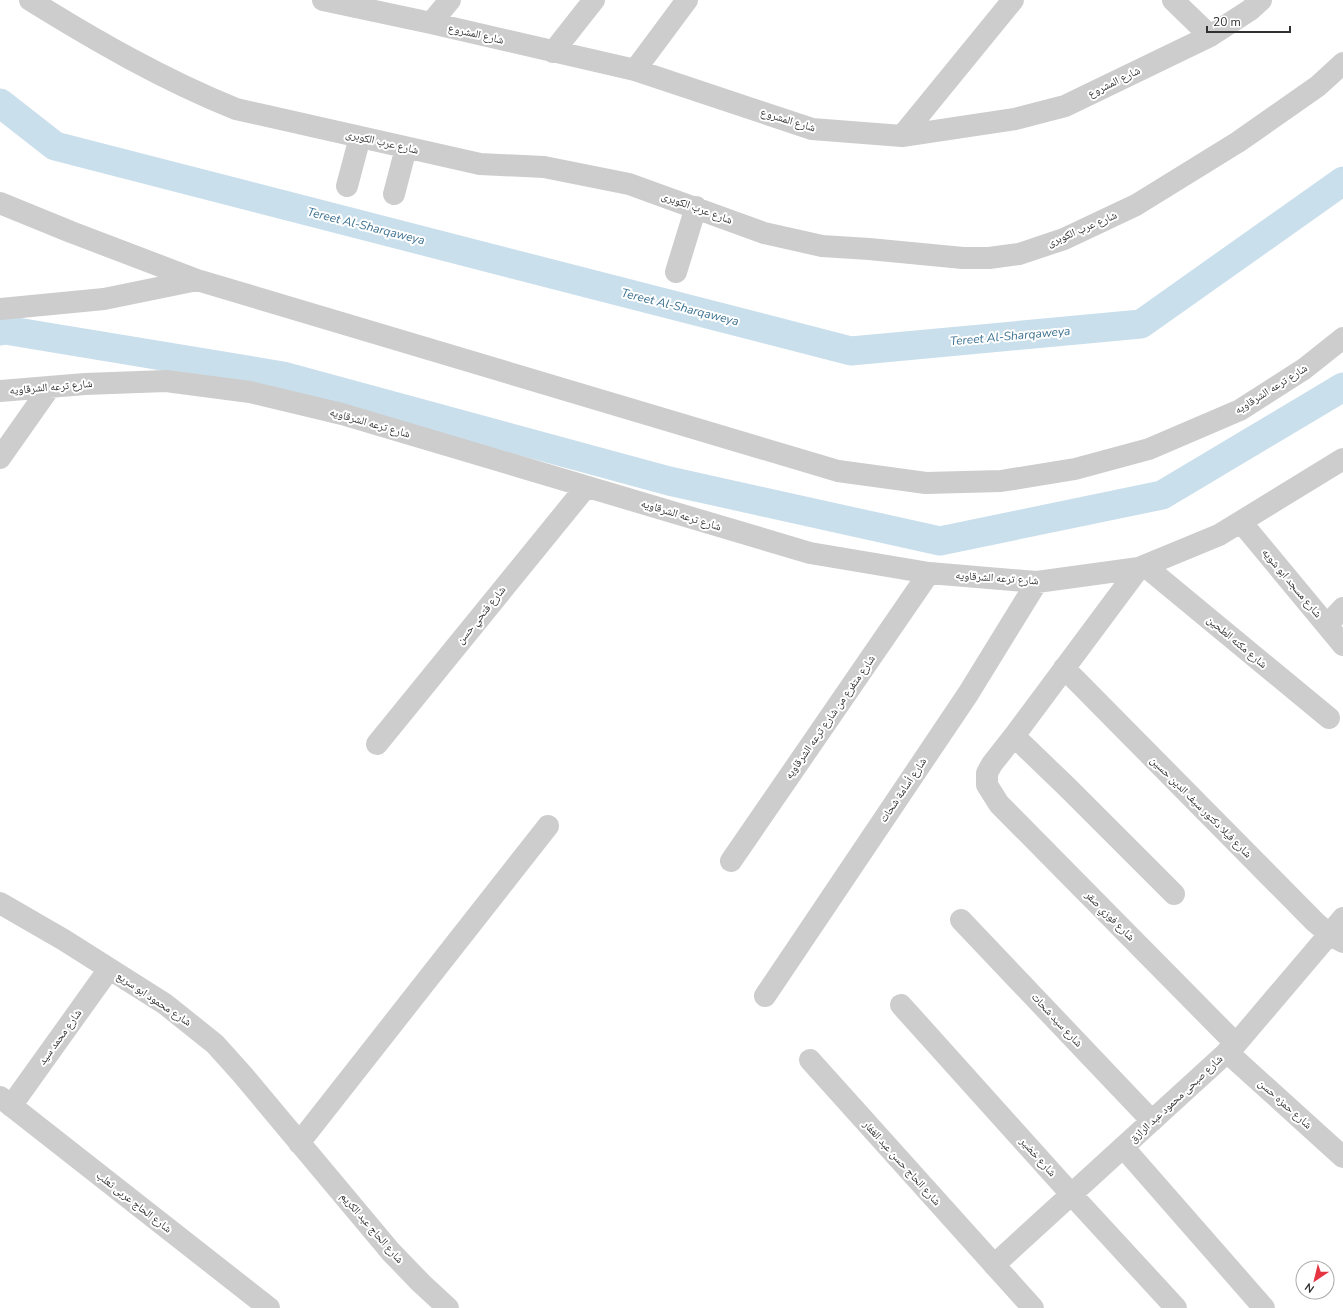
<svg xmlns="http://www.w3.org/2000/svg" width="1343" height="1308" font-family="'Nunito Sans','Noto Naskh Arabic',sans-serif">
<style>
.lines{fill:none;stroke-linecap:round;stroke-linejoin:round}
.canal{stroke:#cadfec;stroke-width:29}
.minor{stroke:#cdcdcd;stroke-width:22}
.labels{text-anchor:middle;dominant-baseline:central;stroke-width:4;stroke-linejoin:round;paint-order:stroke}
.street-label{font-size:11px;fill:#303030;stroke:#fff}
.water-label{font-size:12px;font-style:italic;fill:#3d7292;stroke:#fff}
</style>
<rect width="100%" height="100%" fill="#fff"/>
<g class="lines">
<path class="canal" d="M0,103l55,43 796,205 290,-27 202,-143
M0,331l5,-1 278,46 386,105 271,60 222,-46 181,-108"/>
<path class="minor" d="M30,0c66,41 134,80 206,109l244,55 64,3 85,17 135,49 58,13 47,3 94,9h26l30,-4 45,-15 72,-34 102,-63 80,-56 25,-23
M323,0l108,23 204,47 177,59 90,7 113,-17 50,-13 145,-70 40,-26 11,-10
M1173,0l37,36
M431,23l19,-23
M553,52l41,-52
M635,70l52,-70
M902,136l111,-136
M347,186l13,-49
M394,194l12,-46
M0,203l71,29 126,48
M676,272l20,-65
M0,309l104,-10 93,-19 641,191 88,12 75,-2 74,-12 74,-20 91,-39 64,-41 39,-31
M0,391l85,-7 81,-3 84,11 92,22 468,139 119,20 108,9 102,-14 80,-33 124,-76
M0,458l50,-71
M1241,522l102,123
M1145,566l184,152
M1139,568l-125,168 -22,28 -5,9v12l12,19 237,240
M1327,625l16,-17
M1064,668l251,254 14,12 14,8
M1014,736l53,51 107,107
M377,744l209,-257
M731,861l198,-288
M0,903l64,37 101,64 50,40 27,30 149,178 30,31 27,25
M961,920l191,201
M765,996l203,-302 69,-112
M901,1005l170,189 105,114
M1227,1052l116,105
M810,1060l223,248
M0,1097l269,211
M11,1106l98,-137
M299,1143l249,-317
M1123,1147l141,161
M994,1265l242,-221 107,-126"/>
</g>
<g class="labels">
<g class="street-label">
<text transform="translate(476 34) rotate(13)">شارع المشروع</text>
<text transform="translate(1114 82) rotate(-26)">شارع المشروع</text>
<text transform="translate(788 120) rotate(17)">شارع المشروع</text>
<text transform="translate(382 142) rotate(13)">شارع عرب الكوبرى</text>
<text transform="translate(697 208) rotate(20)">شارع عرب الكوبرى</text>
<text transform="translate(1082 229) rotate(-23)">شارع عرب الكوبرى</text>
<text transform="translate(51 387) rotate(-5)">شارع ترعه الشرقاويه</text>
<text transform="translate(1271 389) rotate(-32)">شارع ترعه الشرقاويه</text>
<text transform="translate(370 423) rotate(16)">شارع ترعه الشرقاويه</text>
<text transform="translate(681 515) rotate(17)">شارع ترعه الشرقاويه</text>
<text transform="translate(997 578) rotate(4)">شارع ترعه الشرقاويه</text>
<text transform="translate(1292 583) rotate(50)">شارع مسجد ابو شويه</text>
<text transform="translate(481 615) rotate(-51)">شارع فتحي حسن</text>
<text transform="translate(1237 642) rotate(40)">شارع مكنه الطحين</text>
<text transform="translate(830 717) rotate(-55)">شارع متفرع من شارع ترعه الشرقاويه</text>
<text transform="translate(903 790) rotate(-56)">شارع أسامة شحات</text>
<text transform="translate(1201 807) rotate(45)">شارع فيلا دكتور سيف الدين حسين</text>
<text transform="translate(1110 916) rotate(45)">شارع فوزي صقر</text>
<text transform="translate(154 999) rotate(34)">شارع محمود ابو سريع</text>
<text transform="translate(1057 1020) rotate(47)">شارع سيد شحات</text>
<text transform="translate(60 1037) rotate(-54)">شارع محمد سيد</text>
<text transform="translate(1176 1099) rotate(-43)">شارع صبحى محمود عبد الرازق</text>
<text transform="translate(1285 1104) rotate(42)">شارع حمزه حسن</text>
<text transform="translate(1038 1157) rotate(48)">شارع خضير</text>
<text transform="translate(902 1163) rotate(48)">شارع الحاج حسن عبد الغفار</text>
<text transform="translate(134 1202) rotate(38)">شارع الحاج عربى ثعلب</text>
<text transform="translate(372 1228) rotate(49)">شارع الحاج عبد الكريم</text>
</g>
<g class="water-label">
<text transform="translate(366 226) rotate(14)">Tereet Al-Sharqaweya</text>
<text transform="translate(680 307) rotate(14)">Tereet Al-Sharqaweya</text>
<text transform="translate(1010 336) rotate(-5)">Tereet Al-Sharqaweya</text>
</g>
</g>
<g transform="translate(1315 1280) rotate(215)"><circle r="19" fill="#ffffff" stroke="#acacac"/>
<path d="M0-3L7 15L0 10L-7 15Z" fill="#e53442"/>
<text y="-6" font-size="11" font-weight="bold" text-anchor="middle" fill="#303030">N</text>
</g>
<path d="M1207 26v6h83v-6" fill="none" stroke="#303030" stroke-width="2"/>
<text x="1213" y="26" font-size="12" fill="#303030" stroke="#ffffff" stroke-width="3" paint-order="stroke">20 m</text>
</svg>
